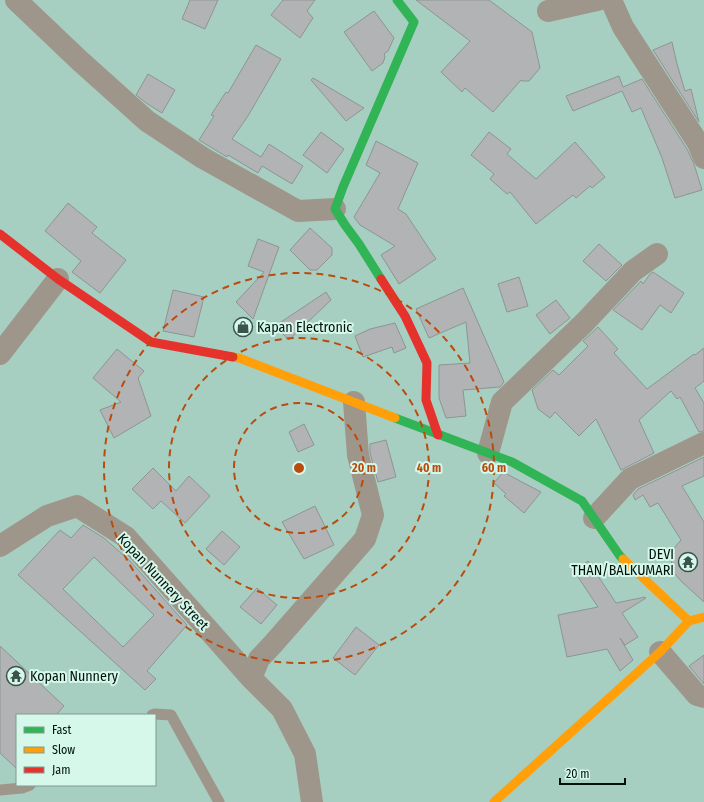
<svg xmlns="http://www.w3.org/2000/svg" width="704" height="802" font-family="'Fira Sans Condensed',sans-serif">
<style>
.building{fill:#b1b3b4;stroke:#8d9593;fill-rule:evenodd}
.lines{fill:none;stroke-linecap:round;stroke-linejoin:round}
.lane{stroke:#9f968b;stroke-width:11}
.street{stroke:#9f968b;stroke-width:22}
.fast{stroke:#30b455;stroke-width:9}
.slow{stroke:#ff9f0a;stroke-width:9}
.jam{stroke:#e5322d;stroke-width:9}
.ring{fill:none;stroke:#ba4b0c;stroke-width:2;stroke-dasharray:7 5}
.labels{text-anchor:middle;dominant-baseline:central;stroke-width:4;stroke-linejoin:round;paint-order:stroke}
.poi-label{font-size:14px;fill:#00110b;stroke:#d5f8eb;text-anchor:start}
.street-label{font-size:14px;fill:#00110b;stroke:#d5f8eb}
.centre{fill:#ba4b0c;stroke:#d5f8eb;stroke-width:2}
.ring-label{font-size:12px;text-anchor:middle;font-weight:bold;fill:#ba4b0c;stroke:#d5f8eb;stroke-width:4;stroke-linejoin:round;paint-order:stroke}
</style>
<rect width="100%" height="100%" fill="#a7cfc1"/>
<path class="building" d="M190,0h28l-13,29 -23,-10z
M283,0h32l-8,11 6,7 -13,20 -29,-23z
M416,0h73l43,32 8,36 -11,13h-7l-1,-1 -28,32 -28,-24 -3,4 -21,-20 29,-31z
M374,11l20,27 -6,13 -4,3 1,3 -2,6 -11,8 -28,-39z
M672,42l5,22 8,27 6,-2 8,33 -46,-72z
M256,45l25,14 -33,57 -16,23 29,18 8,-13 34,22 -11,18 -30,-18 -4,7 -30,-18 -1,2 -28,-17 15,-24 -3,-1 15,-23 2,1z
M148,74l27,16 -13,23 -16,-10 -10,-8z
M619,76l4,11 19,-8 45,70 7,15 8,26 -27,8 -13,-40 -21,-50 -9,4 -10,-21 -49,20 -7,-15z
M313,78l51,30 -18,13 -35,-41z
M321,132l23,17 -17,24 -24,-18z
M489,132l22,17 -4,5 29,25 39,-37 30,35 -13,11 -2,-2 -14,12 -3,-3 -37,29 -26,-32 -3,2 -17,-15 4,-5 -23,-19z
M376,141l42,22 -20,46 8,5 30,45 -37,25 -18,-29 14,-9 -35,-21 -6,-8 26,-44 -14,-8z
M68,203l29,24 -5,6 34,27 -26,33 -28,-21 9,-11 -36,-30z
M310,228l22,20v7l-15,15h-7l-20,-20z
M258,239l21,8 -26,72 -17,-17 28,-30 -16,-6z
M599,244l23,21 -16,16 -23,-20z
M653,272l31,21 -13,20 -11,-8 -18,25 -29,-20 28,-29 2,3 7,-10z
M519,277l9,29 -21,6 -9,-28z
M463,288l41,94 -4,5 -37,3 3,26 -20,2 -7,-20v-33l31,-2 -4,-41 -37,16 -13,-29z
M173,290l31,7 -10,40 -31,-6z
M326,292l5,8 -42,40 -14,-14z
M556,300l14,18 -20,16 -14,-19z
M395,323l11,25 -12,5 -2,-6 -29,10 -8,-21 15,-7z
M598,327l20,22 -4,4 33,36 47,-35 1,1 9,-7v33l-9,7 9,15v28l-5,1 -19,-35 -3,2 -6,-8 -32,29 15,33 -29,15 -4,2 -25,-51 -17,17 -24,-24 -5,6 -12,-9 -6,-19 21,-20 6,5 29,-29 -5,-5z
M117,349l27,22 -6,7 13,38 -37,22 -14,-28 21,-8 -28,-24z
M304,424l10,21 -16,7 -9,-20z
M386,440l10,37 -18,5 -8,-29v-9z
M704,457v19l-22,10 22,36v80l-22,-20 -10,-11 -1,-19 10,-12 -23,-37 -8,4 -7,-12 -8,5 -2,-5 5,-6z
M153,468l23,23 13,-15 21,20 -25,27 -24,-22 -8,8 -21,-20z
M503,472l38,20 -17,21 -20,-17 2,-2 -12,-11z
M315,506l19,39 -30,14 -22,-37z
M83,525l21,13 27,24 56,63 -40,46 9,8 -11,11 -127,-115 42,-45 11,8zM94,557l60,58 -31,32 -60,-58z
M222,531l18,16 -16,18 -18,-16z
M588,561l28,42 29,-6 1,1 -24,15 16,24 -13,8 -5,-7 13,22 -13,11 -13,-22 -40,8 -9,-42 40,-8 -24,-36z
M257,588l20,17 -16,19 -21,-17z
M356,627l23,18 -24,30 -22,-17z
M0,646l64,60 -8,9h-39v54l-17,-16z
M704,655v29l-15,-18z"/>
<g class="lines">
<path class="lane" d="M152,715l3,-1 16,1 48,87
M0,790l22,-2 8,-3"/>
<path class="street" d="M16,0l63,60 68,61 56,37 95,53 37,-2
M611,0l12,27 75,116 6,15
M548,11l49,-11
M0,354l58,-75
M488,453l14,-51 82,-79 49,-52 24,-17
M594,518l36,-39 74,-36
M0,546l47,-30 30,-10 49,31 125,141
M660,652l37,43 7,2
M312,802l-7,-48 -23,-45 -31,-31 8,-19 14,-15 92,-105 8,-24 -15,-60 -4,-53"/>
<path class="fast" d="M381,279l-22,-35 -14,-19 -10,-16 8,-22 71,-165 -17,-22
M395,418l117,44 70,39 38,55 3,3"/>
<path class="slow" d="M233,357l6,1 156,60
M623,559l66,62
M494,802l166,-150 29,-31 15,-4"/>
<path class="jam" d="M0,234l58,45 93,63 82,15
M381,279l24,37 22,47 -1,37 12,35"/>
</g>
<g class="ring">
<circle cx="299" cy="468" r="65"/>
<circle cx="299" cy="468" r="130"/>
<circle cx="299" cy="468" r="195"/>
</g>
<defs>
<symbol id="shop-ring" viewBox="-11 -11 22 22"><circle r="9.5" fill="#d5f8eb" stroke="#3a544b" stroke-width="1.5"/><path d="M-5-2.5h2.3a2.7 3.5 0 0 1 5.4 0H5L5.5 6h-11ZM-1.5-2.5h3a1.5 2.3 0 0 0-3 0Z" fill="#3a544b"/></symbol>
<symbol id="temple-ring" viewBox="-11 -11 22 22"><circle r="9.5" fill="#d5f8eb" stroke="#3a544b" stroke-width="1.5"/><path d="M0-6L5-2H3V0L6.5 2.5H4V6H1.5V3h-3V6H-4V2.5H-6.5L-3 0V-2H-5Z" fill="#3a544b"/></symbol>
</defs>
<g fill-rule="evenodd">
<use href="#shop-ring" x="232" y="316" width="22" height="22"/>
<use href="#temple-ring" x="677" y="551" width="22" height="22"/>
<use href="#temple-ring" x="5" y="665" width="22" height="22"/>
</g>
<g class="labels">
<g class="poi-label">
<text x="257" y="327">Kapan Electronic</text>
<text x="674" y="554" text-anchor="end">DEVI<tspan x="674" dy="16">THAN/BALKUMARI</tspan></text>
<text x="30" y="676">Kopan Nunnery</text>
</g>
<g class="street-label">
<text transform="translate(163 582) rotate(47)">Kopan Nunnery Street</text>
</g>
</g>
<circle cx="299" cy="468" r="6" class="centre"/>
<g class="ring-label">
<text x="364" y="472">20 m</text>
<text x="429" y="472">40 m</text>
<text x="494" y="472">60 m</text>
</g>
<rect x="16" y="714" width="140" height="72" fill="#d5f8eb" stroke="#809c91"/>
<rect x="24" y="727" width="20" height="6" fill="#30b455" stroke="#809c91"/>
<text x="52" y="734" font-size="12" fill="#00110b">Fast</text>
<rect x="24" y="747" width="20" height="6" fill="#ff9f0a" stroke="#809c91"/>
<text x="52" y="754" font-size="12" fill="#00110b">Slow</text>
<rect x="24" y="767" width="20" height="6" fill="#e5322d" stroke="#809c91"/>
<text x="52" y="774" font-size="12" fill="#00110b">Jam</text>
<path d="M560 778v6h65v-6" fill="none" stroke="#00110b" stroke-width="2"/>
<text x="566" y="778" font-size="12" fill="#00110b" stroke="#d5f8eb" stroke-width="3" paint-order="stroke">20 m</text>
</svg>
